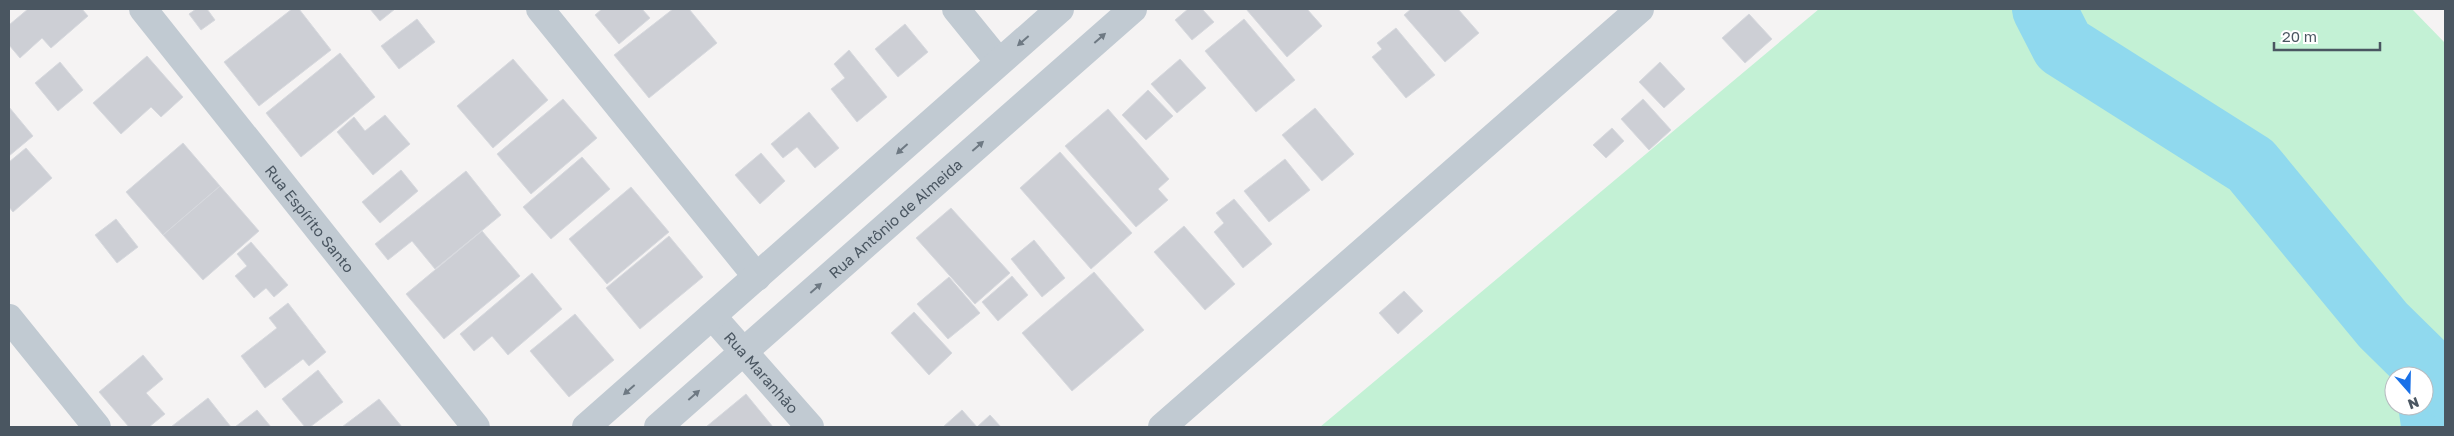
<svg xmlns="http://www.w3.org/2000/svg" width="2454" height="436" font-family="'Golos Text',sans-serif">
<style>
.green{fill:#c3f1d5;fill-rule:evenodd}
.water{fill:#90d9ee}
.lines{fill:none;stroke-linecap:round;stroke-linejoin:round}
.river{stroke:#90d9ee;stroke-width:64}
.building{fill:#cdcfd5;stroke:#d7d9de}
.minor{stroke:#c1cad2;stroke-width:28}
.oneway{fill:#6e7983}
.labels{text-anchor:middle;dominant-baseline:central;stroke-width:4;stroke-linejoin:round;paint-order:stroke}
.street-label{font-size:15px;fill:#4a5661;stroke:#fff}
</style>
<rect width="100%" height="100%" fill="#f5f3f3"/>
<path class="green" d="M1819,9h593l33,34v384h-1125zM2394,376h30v30h-30z"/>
<path class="water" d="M2383,325l27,2 35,24v76h-44l-3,-21h26v-30h-26l2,-27z"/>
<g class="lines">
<path class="river" d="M2044,9l19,37 188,119 132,160 62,61"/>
</g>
<path class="building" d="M28,9h54l6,7 -37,32 -9,-10 -22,20 -11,-13v-20z
M196,9h11l8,11 -14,10 -12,-16z
M292,9h7l32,41 -72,56 -35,-44z
M370,9h25l-15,12z
M602,9h40l8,9 -31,26 -24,-29z
M673,9h16l28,34 -68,55 -35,-43z
M1188,9h14l12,13 -22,18 -17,-20z
M1246,9h61l15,17 -35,31z
M1411,9h47l21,24 -34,29 -41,-47z
M1749,14l23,25 -27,24 -23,-25z
M417,19l18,23 -36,27 -18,-23z
M1244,19l51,61 -39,32 -51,-61z
M905,24l23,28 -30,25 -23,-28z
M1396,28l39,47 -29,23 -34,-41 10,-8 -5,-6z
M849,50l38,47 -30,25 -26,-33 14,-11 -11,-14z
M340,53l35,44 -74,60 -35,-44z
M147,56l36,41 -22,20 -10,-10 -30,27 -28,-31z
M513,59l35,41 -55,48 -36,-42z
M1180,59l26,29 -29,25 -26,-29z
M60,62l23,28 -25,21 -23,-28z
M1660,62l25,27 -21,19 -25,-26z
M1148,90l25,26 -27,24 -24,-25z
M563,99l34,39 -66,56 -34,-40z
M1643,99l28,31 -22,20 -28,-31z
M9,107l24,29 -24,20z
M1315,108l39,46 -32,27 -40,-46z
M1108,109l61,70 -11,10 10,11 -32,27 -71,-81z
M809,112l30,36 -24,20 -18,-21 -14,11 -12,-14z
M385,115l25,29 -37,31 -36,-43 17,-15 11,14z
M1612,128l12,13 -18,17 -13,-13z
M183,143l37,43 -57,49 -37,-43z
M26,148l26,30 -39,34 -4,-5v-45z
M1060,152l72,81 -41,36 -71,-81z
M761,153l24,28 -25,23 -25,-29z
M582,157l28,32 -59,50 -28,-32z
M1285,159l25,31 -41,32 -25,-31z
M401,170l17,21 -38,32 -18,-21z
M466,171l35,44 -66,54 -23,-28 -24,19 -13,-16z
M220,186l39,45 -56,49 -40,-45z
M631,187l38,45 -62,52 -38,-45z
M1234,199l38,45 -29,24 -29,-36 10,-9 -8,-10z
M951,208l59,65 -35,31 -59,-66z
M116,219l22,28 -21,16 -22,-28z
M1184,226l51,58 -30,26 -51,-58z
M482,231l38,45 -76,63 -38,-45z
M669,236l34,41 -63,52 -34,-41z
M1034,240l31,38 -23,19 -31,-38z
M251,242l37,43 -14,12 -8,-9 -12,10 -19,-22 12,-10 -10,-12z
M1094,272l50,58 -72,61 -50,-58z
M532,273l30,36 -54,46 -16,-19 -18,15 -14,-17z
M1012,276l16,19 -30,26 -16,-19z
M949,277l31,36 -32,26 -31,-35z
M1404,291l19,20 -25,23 -19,-21z
M288,303l38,49 -17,14 -6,-7 -38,29 -24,-32 36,-28 -8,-10z
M914,312l38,41 -23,22 -38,-42z
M575,314l39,46 -45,37 -39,-46z
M143,355l20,24 -17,14 19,21 -16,13h-20l-30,-35z
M318,370l25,32 -33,25h-5l-23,-28z
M746,394l27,33h-67z
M208,398l23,29h-60z
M379,399l23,28h-60z
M257,410l14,17h-36z
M962,410l15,17 13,-12 11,12h-58z"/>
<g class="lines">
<g class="minor">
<path id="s1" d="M143,9l333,418"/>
<path d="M540,9l217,268"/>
<path d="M956,9l43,53"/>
<path id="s2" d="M712,316l98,111"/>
<path d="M9,318l88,109"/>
<path d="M586,427l474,-418"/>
<path id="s3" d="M658,427l475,-418"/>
<path d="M1162,427l478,-418"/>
</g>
</g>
<defs><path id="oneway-solid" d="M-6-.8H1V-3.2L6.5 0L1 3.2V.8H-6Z" transform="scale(1.25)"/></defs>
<g class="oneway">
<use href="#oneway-solid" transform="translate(1100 38) rotate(-41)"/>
<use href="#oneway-solid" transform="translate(1023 41) rotate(139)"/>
<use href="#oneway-solid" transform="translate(978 146) rotate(-41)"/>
<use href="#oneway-solid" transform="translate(902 149) rotate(138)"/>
<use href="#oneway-solid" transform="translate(816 288) rotate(-41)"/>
<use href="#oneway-solid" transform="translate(629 390) rotate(139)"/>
<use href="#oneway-solid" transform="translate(694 395) rotate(-41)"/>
</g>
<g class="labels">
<g class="street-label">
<text stroke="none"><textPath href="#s1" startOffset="268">Rua Espírito Santo</textPath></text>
<text stroke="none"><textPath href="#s3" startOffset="316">Rua Antônio de Almeida</textPath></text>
<text stroke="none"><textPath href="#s2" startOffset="75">Rua Maranhão</textPath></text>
</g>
</g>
<rect width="2454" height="436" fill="none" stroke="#4a5661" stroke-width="20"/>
<g transform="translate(2409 391) rotate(160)"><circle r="24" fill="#ffffff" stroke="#b7bbc0"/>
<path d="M0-4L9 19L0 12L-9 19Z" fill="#1971e8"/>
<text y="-8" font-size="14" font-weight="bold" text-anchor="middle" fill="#4a5661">N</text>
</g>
<path d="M2274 42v8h106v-8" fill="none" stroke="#4a5661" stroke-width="2.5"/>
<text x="2282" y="42" font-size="15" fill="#4a5661" stroke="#ffffff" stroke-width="4" paint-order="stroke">20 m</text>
</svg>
